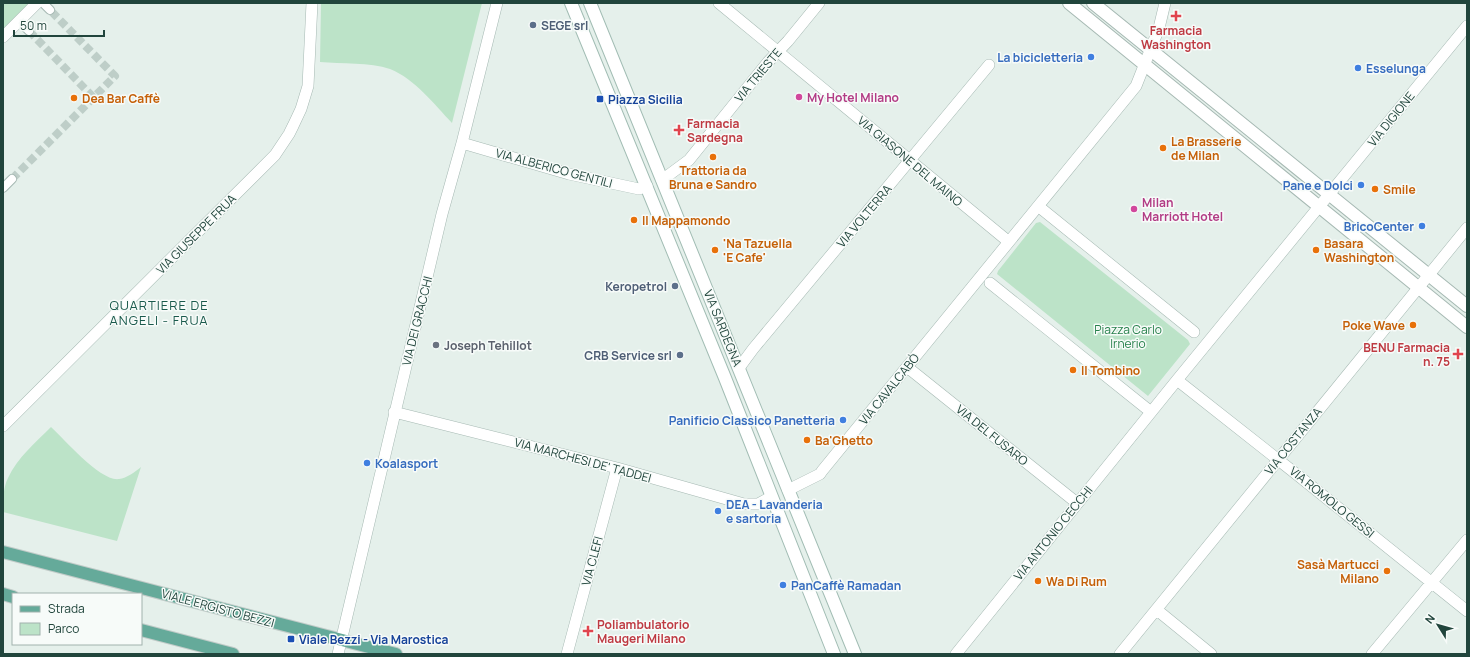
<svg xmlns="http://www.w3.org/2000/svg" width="1470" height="657" font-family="Manrope,sans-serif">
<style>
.green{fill:#bce3c8}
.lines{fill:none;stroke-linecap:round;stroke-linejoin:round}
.pedestrian-tunnel{stroke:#becec8;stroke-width:8;stroke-dasharray:8 4;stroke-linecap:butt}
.pedestrian-casing{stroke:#a6b9b3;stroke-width:10}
.minor-casing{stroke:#a6b9b3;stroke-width:12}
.tertiary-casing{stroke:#a6b9b3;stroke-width:14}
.secondary-casing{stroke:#a2bdb4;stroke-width:14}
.primary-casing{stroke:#c1cbc8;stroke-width:14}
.pedestrian{stroke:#fff;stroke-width:8}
.minor{stroke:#fff;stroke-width:11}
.tertiary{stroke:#fff;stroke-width:12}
.secondary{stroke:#fff;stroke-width:12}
.primary{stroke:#65aa9a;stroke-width:12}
.health-dot{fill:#e0444e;stroke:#f7fbf9;stroke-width:1.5}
.service-dot{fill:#5c6f8a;stroke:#f7fbf9;stroke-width:1.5}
.shop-dot{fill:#3f7fe0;stroke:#f7fbf9;stroke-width:1.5}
.hotel-dot{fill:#d1479c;stroke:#f7fbf9;stroke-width:1.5}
.food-dot{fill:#e8710a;stroke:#f7fbf9;stroke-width:1.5}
.transit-dot{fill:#1a4fb4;stroke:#f7fbf9;stroke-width:1.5}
.worship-dot{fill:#6b7280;stroke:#f7fbf9;stroke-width:1.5}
.labels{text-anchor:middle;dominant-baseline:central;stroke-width:3;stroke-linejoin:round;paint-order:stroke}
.service-label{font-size:12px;font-weight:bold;fill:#4e5e75;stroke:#f7fbf9;text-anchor:end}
.health-label{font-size:12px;font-weight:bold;fill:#be3a42;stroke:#f7fbf9;text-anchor:start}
.shop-label{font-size:12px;font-weight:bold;fill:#366cbe;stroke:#f7fbf9;text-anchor:end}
.street-label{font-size:12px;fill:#21453c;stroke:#f7fbf9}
.hotel-label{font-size:12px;font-weight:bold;fill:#b23c85;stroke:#f7fbf9;text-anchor:start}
.food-label{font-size:12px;font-weight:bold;fill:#c56008;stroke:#f7fbf9;text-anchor:start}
.transit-label{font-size:12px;font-weight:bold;fill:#164399;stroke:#f7fbf9;text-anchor:start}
.park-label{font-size:12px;fill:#27804c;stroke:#f7fbf9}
.worship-label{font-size:12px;font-weight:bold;fill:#5b616d;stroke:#f7fbf9;text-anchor:start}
.neighbourhood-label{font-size:13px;letter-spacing:1px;fill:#1a5a4c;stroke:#f7fbf9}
</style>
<rect width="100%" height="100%" fill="#e5f0eb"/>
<path class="green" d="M3,3h29l-29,29z
M321,3h161l-30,120c-18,-19 -37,-44 -62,-54 -20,-7 -49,-5 -70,-7z
M1040,222l148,118 2,4 -42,52 -151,-122 1,-3 38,-48z
M51,427c13,12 50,55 68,52 8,-1 16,-7 22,-12l-24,74 -114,-29c0,-12 0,-24 5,-34 9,-20 28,-36 43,-51z"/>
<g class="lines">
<path class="pedestrian-tunnel" d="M29,31l65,67
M12,179l103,-103 -65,-66"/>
<defs>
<path id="pedestrian" d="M43,3l7,7
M19,21l10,10
M3,188l9,-9"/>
<path id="minor" d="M719,3l290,239
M3,37l34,-34
M462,143l107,31 70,15 8,-3
M662,180l27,-20 79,-98 20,-21 31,-38
M1038,206l156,126
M990,283l161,129
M907,367l170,136
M739,368l14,-19 236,-284
M1177,380l118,93 172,138
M394,412l223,56 127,36h14l13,-7
M3,426l272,-271 14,-21 4,-8 8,-17 7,-23 4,-83
M788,490l32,-16 2,-3 314,-385 23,-58 6,-25
M1157,610l54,44
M338,654l104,-440 20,-71 35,-140
M567,654l50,-186
M956,654l221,-274 290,-354
M1120,654l347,-426
M1372,654l95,-114"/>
<path id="tertiary" d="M1069,3l398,324
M1093,3l374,303"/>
<path id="secondary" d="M571,3l154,375 109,276
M590,3l265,651"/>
<path id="primary" d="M3,552l393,102
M3,594l10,3
M141,630l92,24"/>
</defs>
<use href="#pedestrian" class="pedestrian-casing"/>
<use href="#minor" class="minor-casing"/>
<use href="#tertiary" class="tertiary-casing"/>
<use href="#secondary" class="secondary-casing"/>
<use href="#primary" class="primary-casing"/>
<use href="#pedestrian" class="pedestrian"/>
<use href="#minor" class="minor"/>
<use href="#tertiary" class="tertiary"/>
<use href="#secondary" class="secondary"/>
<use href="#primary" class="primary"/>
</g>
<g class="health-dot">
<path d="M1174 10h4v4h4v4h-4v4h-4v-4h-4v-4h4z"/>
<path d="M677 124h4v4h4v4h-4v4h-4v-4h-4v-4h4z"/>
<path d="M1456 348h4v4h4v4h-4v4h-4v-4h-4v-4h4z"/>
<path d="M586 625h4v4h4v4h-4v4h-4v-4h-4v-4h4z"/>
</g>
<g class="service-dot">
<circle cx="533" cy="25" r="4"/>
<circle cx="675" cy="286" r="4"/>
<circle cx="680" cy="355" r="4"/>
</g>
<g class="shop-dot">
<circle cx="1091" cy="57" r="4"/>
<circle cx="1358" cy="68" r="4"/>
<circle cx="1361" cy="185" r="4"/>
<circle cx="1422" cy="226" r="4"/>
<circle cx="843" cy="420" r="4"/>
<circle cx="367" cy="463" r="4"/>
<circle cx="718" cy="511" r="4"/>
<circle cx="783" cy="585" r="4"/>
</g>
<g class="hotel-dot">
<circle cx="799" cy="97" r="4"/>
<circle cx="1134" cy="209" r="4"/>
</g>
<g class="food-dot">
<circle cx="74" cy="98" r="4"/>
<circle cx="1163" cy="148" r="4"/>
<circle cx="713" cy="157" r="4"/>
<circle cx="1375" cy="189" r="4"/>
<circle cx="634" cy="220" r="4"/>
<circle cx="715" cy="250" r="4"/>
<circle cx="1316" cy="250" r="4"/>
<circle cx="1413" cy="325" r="4"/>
<circle cx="1073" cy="370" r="4"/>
<circle cx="807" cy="440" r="4"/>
<circle cx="1387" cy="571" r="4"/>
<circle cx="1038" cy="581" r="4"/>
</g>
<g class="transit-dot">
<rect x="596" y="95" width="8" height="8" rx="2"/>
<rect x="287" y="635" width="8" height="8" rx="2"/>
</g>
<circle class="worship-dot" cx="436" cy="345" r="4"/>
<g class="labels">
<g class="service-label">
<text x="541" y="25" text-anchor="start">SEGE srl</text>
<text x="667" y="286">Keropetrol</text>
<text x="672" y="355">CRB Service srl</text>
</g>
<g class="health-label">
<text x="1176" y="30" text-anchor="middle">Farmacia<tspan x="1176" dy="14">Washington</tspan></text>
<text x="687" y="123">Farmacia<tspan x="687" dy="14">Sardegna</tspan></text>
<text x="1450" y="347" text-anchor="end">BENU Farmacia<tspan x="1450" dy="14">n. 75</tspan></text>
<text x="597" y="624">Poliambulatorio<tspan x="597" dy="14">Maugeri Milano</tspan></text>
</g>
<g class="shop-label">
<text x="1083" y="57">La bicicletteria</text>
<text x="1366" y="68" text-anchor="start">Esselunga</text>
<text x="1353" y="185">Pane e Dolci</text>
<text x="1414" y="226">BricoCenter</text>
<text x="835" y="420">Panificio Classico Panetteria</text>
<text x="375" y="463" text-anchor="start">Koalasport</text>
<text x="726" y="504" text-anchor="start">DEA - Lavanderia<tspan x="726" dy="14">e sartoria</tspan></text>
<text x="791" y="585" text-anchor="start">PanCaffè Ramadan</text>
</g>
<g class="street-label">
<text transform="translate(758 75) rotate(-50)">VIA TRIESTE</text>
<text transform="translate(1391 119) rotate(-51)">VIA DIGIONE</text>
<text transform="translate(910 161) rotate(40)">VIA GIASONE DEL MAINO</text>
<text transform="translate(554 168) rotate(15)">VIA ALBERICO GENTILI</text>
<text transform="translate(864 216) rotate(-50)">VIA VOLTERRA</text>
<text transform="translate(196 234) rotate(-45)">VIA GIUSEPPE FRUA</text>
<text transform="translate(417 321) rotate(-76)">VIA DEI GRACCHI</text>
<text transform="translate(723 328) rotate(68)">VIA SARDEGNA</text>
<text transform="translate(889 389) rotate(-51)">VIA CAVALCABÒ</text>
<text transform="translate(992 435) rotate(39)">VIA DEL FUSARO</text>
<text transform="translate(1293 441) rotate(-51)">VIA COSTANZA</text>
<text transform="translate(583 460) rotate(15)">VIA MARCHESI DE' TADDEI</text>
<text transform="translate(1332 502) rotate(39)">VIA ROMOLO GESSI</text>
<text transform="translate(1053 533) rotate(-51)">VIA ANTONIO CECCHI</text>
<text transform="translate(592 561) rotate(-75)">VIA CLEFI</text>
<text transform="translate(218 608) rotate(15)">VIALE ERGISTO BEZZI</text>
</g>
<g class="hotel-label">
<text x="807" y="97">My Hotel Milano</text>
<text x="1142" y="202">Milan<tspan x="1142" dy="14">Marriott Hotel</tspan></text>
</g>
<g class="food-label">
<text x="82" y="98">Dea Bar Caffè</text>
<text x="1171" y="141">La Brasserie<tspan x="1171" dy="14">de Milan</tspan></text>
<text x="713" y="170" text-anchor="middle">Trattoria da<tspan x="713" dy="14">Bruna e Sandro</tspan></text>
<text x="1383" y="189">Smile</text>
<text x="642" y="220">Il Mappamondo</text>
<text x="723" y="243">'Na Tazuella<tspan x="723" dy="14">'E Cafe'</tspan></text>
<text x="1324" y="243">Basara<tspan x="1324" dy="14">Washington</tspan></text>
<text x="1405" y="325" text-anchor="end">Poke Wave</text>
<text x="1081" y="370">Il Tombino</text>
<text x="815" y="440">Ba'Ghetto</text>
<text x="1379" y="564" text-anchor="end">Sasà Martucci<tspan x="1379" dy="14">Milano</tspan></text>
<text x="1046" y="581">Wa Di Rum</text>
</g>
<g class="transit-label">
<text x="608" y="99">Piazza Sicilia</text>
<text x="299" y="639">Viale Bezzi - Via Marostica</text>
</g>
<g class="park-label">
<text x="1128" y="329">Piazza Carlo<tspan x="1128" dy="14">Irnerio</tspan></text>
</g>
<g class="worship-label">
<text x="444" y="345">Joseph Tehillot</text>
</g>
<g class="neighbourhood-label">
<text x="159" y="305">QUARTIERE DE<tspan x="159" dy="15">ANGELI - FRUA</tspan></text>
</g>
</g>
<rect width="1470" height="657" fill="none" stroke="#21453c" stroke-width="8"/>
<rect x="12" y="593" width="130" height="52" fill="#f7fbf9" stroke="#a1b2ad"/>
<rect x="20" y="606" width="20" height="6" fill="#65aa9a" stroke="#a1b2ad"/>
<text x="48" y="613" font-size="12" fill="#21453c">Strada</text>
<rect x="20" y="623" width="20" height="12" fill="#bce3c8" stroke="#a1b2ad"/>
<text x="48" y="633" font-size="12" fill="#21453c">Parco</text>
<g transform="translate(1438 625) rotate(307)" stroke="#f7fbf9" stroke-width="3" paint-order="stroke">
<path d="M0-3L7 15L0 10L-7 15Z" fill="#21453c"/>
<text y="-6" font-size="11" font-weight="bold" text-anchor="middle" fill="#21453c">N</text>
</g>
<path d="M14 30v6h90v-6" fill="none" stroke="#21453c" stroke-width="2"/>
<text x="20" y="30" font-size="12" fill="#21453c" stroke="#f7fbf9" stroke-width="3" paint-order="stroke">50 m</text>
</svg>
